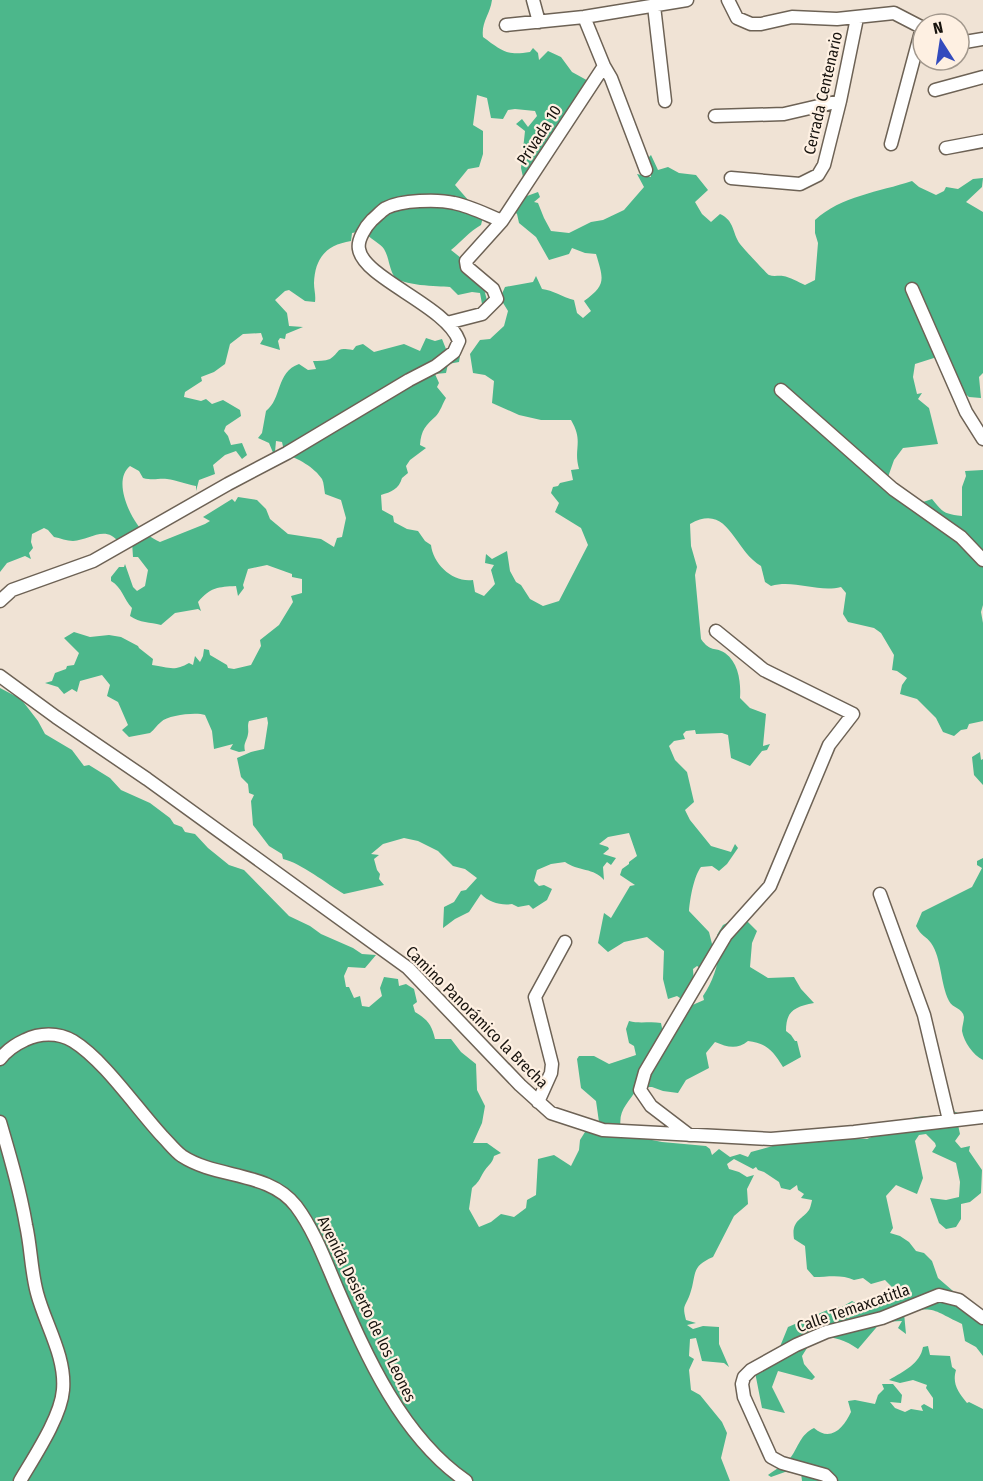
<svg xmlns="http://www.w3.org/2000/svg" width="983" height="1481" font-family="'Fira Sans Condensed',sans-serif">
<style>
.forest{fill:#4cb78b}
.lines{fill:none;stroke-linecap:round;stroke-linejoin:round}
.minor-casing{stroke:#6d6255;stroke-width:15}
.minor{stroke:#fff;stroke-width:12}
.labels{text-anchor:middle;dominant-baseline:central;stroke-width:4.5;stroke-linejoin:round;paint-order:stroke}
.street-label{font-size:16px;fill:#17130e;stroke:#fef0e2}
</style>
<rect width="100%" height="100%" fill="#f0e3d5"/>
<path class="forest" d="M0,0h492c-2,15 -11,22 -9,37 19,14 24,19 47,15l3,-4 5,5 1,7 9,-9 13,6 11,15 20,11 -66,106 -8,-4 5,-8 -2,-9 4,-37 -9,-7 6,-5 6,8 9,-11 -2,-5 -20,-2 -7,1 -5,9 -12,-1 -4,-20 -10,-3 -4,30 10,6v23l-4,13 -11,2 -13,16 28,32 -2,8c-12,7 -19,16 -30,25l10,8 23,31 5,19 -7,-4 -2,-11 -8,-1 -14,3 -8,-8c-12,-1 -49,-1 -56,-11 -5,-8 -5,-19 -10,-27 -3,-5 -15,-11 -21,-18l-11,2 -1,8c-25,4 -36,17 -37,42 0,7 2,12 1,19l-10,-1 -16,-11 -4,1 -10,9 12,13 2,13 14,1 -17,7 -1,5 -5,-1 -2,3 2,9 -20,-6 3,-5 -2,-6 -18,1 -13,10 -5,20 -11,8 -13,5 1,4 -17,11 -1,5 17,4 5,-2 6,5 11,-4 17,10 1,6 -15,10 -2,5 4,5 3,9 11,-2 5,12 -5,4 -6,-8 -11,4 -12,10 2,9 -16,6 -3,11v-5c-10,-2 -20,-6 -29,-7 -9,-1 -13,2 -24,-1l-4,-7 -9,-5c-16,13 -3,44 7,58 5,8 15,14 23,18l45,-18 5,-3 -7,-4 29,-18 3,3 3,-5 19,3 9,9 4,10 18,15 33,5 13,8 3,-9 5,-1 4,-19 -5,-18 -16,-6c-1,-5 -1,-11 -3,-15 -7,-11 -25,-22 -37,-24l-3,-13 -6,-1 -1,11 -1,3 -5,-12 -11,-5 4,-5 4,-22c16,-12 10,-39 33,-47l9,6 8,-1 -3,-8c5,0 12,0 17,-2 12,-8 4,-12 23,-9l3,-4 7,-2 11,8 30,-8 16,7 6,-13 9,3 7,-2 4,10 14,7 -1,6 -11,2 -2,9 -11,1 4,9 -2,4 9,11c-3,5 -6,14 -10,18 -10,9 -15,14 -16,29l6,3 -16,12 -4,6 2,7 -6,5c-3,11 -11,14 -21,17l1,15 11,6 1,6 13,7 11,2 7,10 6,4c2,19 22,38 42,35l2,12 9,4 11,-12 -4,-14 3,-5 -9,-2 1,-9 6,5 15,-8 3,20 6,11 5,3 9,14 13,7 16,-5 29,-56 -7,-17 -26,-16 4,-9 -8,-10 2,-6 5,-1 2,-3 13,-3 -2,-10 8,-1c-6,-21 5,-27 -8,-49h-30l-22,-5 -27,-12 2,-22 -9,-6 -12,-2 -3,-19 10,-14 10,-1 14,-13 4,-15 -8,-13 5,-11 28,-5 3,-6 6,13c11,1 20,8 32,11l3,13 6,5 8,-7 -7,-10c22,-16 20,-21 12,-47l-11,-1 -13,-5 -3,6 -20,6 -13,-23 -17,-14 -2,-9 -6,-6 -3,-8 4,-4h15l11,-4 2,5 -6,5 4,1 6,15 7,13 18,2 22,-11 12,-2 21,-10 20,-23 -7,-13 14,3 -1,-9 -6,-6 7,-7 7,15 10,-3 11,6 17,2 12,15 -13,12 7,12 9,8 9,-8c15,7 12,19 20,30 3,4 27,30 29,31 5,2 10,0 14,1 7,1 15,6 22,9l10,-5 3,-37 -3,-10v-13c26,-24 64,-28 97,-39l7,6 17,8 8,-4 2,-4 12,2 15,-10 10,-1 -1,9 -16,15 17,10v161l-4,4 2,21 -12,-1 -6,-5 -26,-35 -22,7 -2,13 4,17 5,-1 -4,6 11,9 9,36 -35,4 -9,12 -6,17 6,12 26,14 12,-4c11,14 13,15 30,17v-29l4,-11 -1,-5 18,-1v135l-2,7 2,11v98l-14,3 -2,5 -6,1 -7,6 -11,-4 -7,-14 -19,-19 -17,-5 2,-9 5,-7 -10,-7 -5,-1 2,-15 -13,-22 -7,-5 -26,-6 -5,-8 3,-21 -5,-6c-23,6 -47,-8 -70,-1l-6,-4 -4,-16c-28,-16 -32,-64 -71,-42l1,22 6,21 -2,8 6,64c10,14 13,7 24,14 14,10 16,30 15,45l10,10 16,6 -3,32 7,-2 -3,6 -5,1 -12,15 -19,-8 -3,-23 -6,-2 -26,1 -1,-4 -9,1 -3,3 2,5 -11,2 -5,5 6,14 12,12 7,30 -9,8 5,10 21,26 20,6 4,-8 3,4 -11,16 -8,7 -7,-5 -11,1c-7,9 -11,31 -12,44l20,21 5,20 -9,19 -8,-5 -4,3 1,14 -11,17 -6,-4 -9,3 -5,-20 1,-28 -17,-14 -23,5 -16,10 -10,-9 6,-30 7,5 19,-32 5,-1 -15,-10 2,-6 7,-5v-2l8,-6 -8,-23 -21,4 -9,7 9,3 1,2 -6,5 13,4 -5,7 -4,-3 -4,5 1,13c-9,-12 -27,-9 -39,-18l-14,2 -14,6 -3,11 5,5 5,-1 8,4 -5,11 -14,9 -4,-4 -11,2 -6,-3c-10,2 -24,-2 -31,-10l-12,18 -14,7 -12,9 1,-21 10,-5 7,-11 5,-1 11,-12 -12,-9 -12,-3 -15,-15 -20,-10 -14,-3 -21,6 -12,10 8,1 -5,4 3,11 3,4 -1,5 5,6 -40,9c-17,-10 -43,-31 -61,-35l-1,-5 -13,-8 -16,-21 -2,-24 3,-6 -5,-2 -1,-9 -7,-7 -4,-19 14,-6 13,-3 4,-26 -1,-6 -18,4c-2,5 0,9 -1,13 -1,7 -5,9 -3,17l-6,1 -9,-3 3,-5 -19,5 -2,-18 -7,-16c-9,-3 -37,0 -44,7 -4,3 -7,8 -11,11l-21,4 -7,-7 6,-5 -10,-23 -11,-6 3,-11 -8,-10 -22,6 -3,11 -5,-3 -8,5 -6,-7 -13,-4 7,-2 3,-8 11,-4 1,-3 7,-1 5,-12 -15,-15 10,-6 16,5 19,-2 12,2 17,9 1,2 14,11 -1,6c16,2 22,7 37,-2l4,2 2,-9 5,6 3,-6 1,-7 5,1 1,5 17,10 1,3 6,1 17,-4 10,-19 -1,-6 19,-15 14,-23 -2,-6 11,-3v-14l-10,-2v-3l-25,-9 -19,4 -5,16 1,3 -6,8 -2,-10c-18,1 -25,1 -38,16l3,9 -3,-2 -23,4 -14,12c-11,-3 -21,-2 -31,-9l2,-8c-8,-8 -10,-21 -21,-27v-4l8,-10h5l1,-3 8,23 4,4 8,-5 3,-16 -10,-13h-5l-1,-15 -13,1c-13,-19 -29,-3 -46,-2 -6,0 -13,-3 -19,-4l-6,-7 -4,-2 -12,6 -1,8 2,6 -4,5 2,6 -6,-3 -18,7 -7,9z
M0,688l21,11 17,22 7,13 27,16 12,16 5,-1 21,13 11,12 29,13 20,15 4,6 8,3 3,5 10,2 13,14 21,17 15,5 45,46 21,10 11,8 32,14 9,6 14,1 -11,13 -17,-1 -4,9 2,11h3l5,11 6,-2 2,10 7,1 13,-11 -2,-8 4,-11 14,2 1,7 7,-2 8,5 3,13 -4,3 2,7c12,7 17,13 20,27h16l10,13 15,12 1,26 8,16 -3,17 -9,20h14l14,10 -7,3c-2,8 -5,8 -9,14 -6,9 -4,10 -13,18l-3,21 10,18 12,-5 10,-8 13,3 12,-9 1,-8 9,-5 2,-36 16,-4 17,11 8,-16 1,-10 5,-8 -1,-4 7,-4 8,-2 -3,-21 -15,-13 -4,-29 2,-3h15l15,8 27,-9 -2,-9 -5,-3 -3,-14 3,-8c11,3 21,0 32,2l2,10 14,-3c5,-19 9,-23 27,-30l-1,-4c12,-18 19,-40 14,-61l6,-10 14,-7 8,1 12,12 -5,12 -2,24 18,11 26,-1 7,12 13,14c-20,4 -28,8 -28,28l5,4 4,6h2l4,16 -18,10c-10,-16 -16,-24 -35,-26 -11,9 -21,6 -33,1l-9,11 3,15 -23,12 -8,13 -15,-2 -11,-4h-14c-11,19 -22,23 -16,47l40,8 44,4 4,3 2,6 7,-6 11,8 10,-3 8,3 3,-5 36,-10h23l21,-5 36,2 49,-22 32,-2 5,-4 10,4 -6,5 3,14 -5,7 6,7 9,-2 -1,5 13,19 -1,23 -11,9 -9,2v15l-5,8 -10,2 -7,-6 -9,-25 16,2 13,-3 1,-15 -4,-19 -24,-11 4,-6 -1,-3 -9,-9 -7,1 -4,6 8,37 -6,16 -21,-9 -10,11 7,32 -3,5 10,3 9,6 7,9 8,2 8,8 6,17 45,39v39l-7,-9 -11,-6 -3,-17c-27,-12 -26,-19 -58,-11l2,21 -8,-6 4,-7 -21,1 -23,27c-14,-10 -27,-13 -44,-12l-12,19 2,8 11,13 -3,3 -34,-9 -6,16 13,26 -23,-5 -8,-41 21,-17 4,-1 9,-22 44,-19 10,-1 10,-6c14,9 36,5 42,-12l-9,-9 -14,4 -8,-6 -9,2c-12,-6 -27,-3 -40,-3l-7,-8 -2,-23 -11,-7c-3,-19 8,-19 15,-29 1,-1 3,-9 3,-10l-11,-2 3,-4 -6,-4 -1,-5 -7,5 -9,-2 -2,-6 -15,-10 -6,-2 -2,-3 -3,2 -19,-10 -7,5 2,5 10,3 8,5 7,-2 -7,14 1,15 -14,12 -21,41c-23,10 -16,17 -23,37 -5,14 -8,10 -4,26l10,3 -9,2 6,4 10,-3 16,1v17l10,23 -5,-4 -22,-2 -6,-23 -6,1 -1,17 5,3 -5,11 2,20 9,5 22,27 5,11 -6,25 9,23h-730z
M980,752l1,8 2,-1v26l-9,-10 -2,-18z
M983,858v202c-10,-5 -19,-18 -21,-29 0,-5 2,-10 2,-14 -1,-9 -12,-9 -15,-16 -9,-18 -7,-42 -18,-58 -5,-7 -10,-7 -15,-17l6,-14 50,-25 10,-19 -5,-3v-4z
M928,1346l2,9 20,1 2,11 4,3c-4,14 2,22 11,33l2,-1 14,7v72h-181l-1,-8 -16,-1 -14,5 -3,-2c7,-5 17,-11 23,-18 8,-11 9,-22 23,-29 17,15 30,-1 37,-16l-3,-11 7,-1 20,4 3,-9 6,-6 -2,-5h11l9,11 -1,8 -11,-1 5,6 10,4 6,-3 12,2 -2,-5 3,-2 9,5v-11l-7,-10 1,-3 -14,-5 -13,3 -11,-3c15,-9 31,-16 34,-33z"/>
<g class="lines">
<defs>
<path id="minor" d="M533,0l6,22
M728,0l9,18 14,6h10l31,-7 45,2 57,-6 29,15
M654,6l11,95
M584,17l20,49 7,12 35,92
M506,25l78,-8 103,-17
M959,43l24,-4
M935,90l48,-13
M715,116l69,-2 56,-13
M891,144l31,-116
M946,148l37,-7
M731,178l69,6 18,-9 6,-10 16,-64 17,-83
M912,289l54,123 17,27
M447,323l35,-9 15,-15 -4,-10 -26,-22 -1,-6 36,-40 102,-155
M781,390l112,99 68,48 22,23
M0,601l12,-11 81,-29 135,-77 59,-31 122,-73 27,-14 18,-14 5,-11c-12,-35 -96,-63 -100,-92 -2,-9 7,-23 13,-29 4,-3 9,-9 14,-12 15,-8 52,-9 68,-5 16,3 33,12 48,18
M0,676l56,41 91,62 261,189 112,117 31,28 52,17 168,9 83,-7 129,-15
M880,894l44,121 25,105
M0,1059c7,-9 14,-14 25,-19 14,-7 33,-8 48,1 31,19 64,68 90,96 6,6 12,14 19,19 35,23 87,15 114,50 18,24 29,54 41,82 30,69 65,149 129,193
M538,1102l13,-29 1,-9 -17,-67 30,-55
M0,1122c10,34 20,68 26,103 5,22 5,46 11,68 8,31 29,63 26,97 -2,27 -29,67 -43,91
M689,1135l-38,-29 -11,-16 5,-18 81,-137 44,-49 59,-141 24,-31 -89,-44 -48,-39
M831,1481l-6,-6 -43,-12 -11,-6 -27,-60 -2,-13 2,-7 7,-7 45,-25 30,-13 56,-14 57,-23 20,5 24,18"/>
</defs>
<use href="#minor" class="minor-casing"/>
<use href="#minor" class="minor"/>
</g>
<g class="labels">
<g class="street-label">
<text transform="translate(823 93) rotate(-77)">Cerrada Centenario</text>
<text transform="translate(539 135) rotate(-57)">Privada 10</text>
<text transform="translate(477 1017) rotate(45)">Camino Panorámico la Brecha</text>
<text transform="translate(853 1308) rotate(-19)">Calle Temaxcatitla</text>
<text transform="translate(367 1309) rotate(64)">Avenida Desierto de los Leones</text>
</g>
</g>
<g transform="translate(941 42) rotate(348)"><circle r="28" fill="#fef0e2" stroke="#a2988d" stroke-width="1.5"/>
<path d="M0-4.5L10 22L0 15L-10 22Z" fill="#334bbd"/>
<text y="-9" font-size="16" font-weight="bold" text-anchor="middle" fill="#17130e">N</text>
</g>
</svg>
